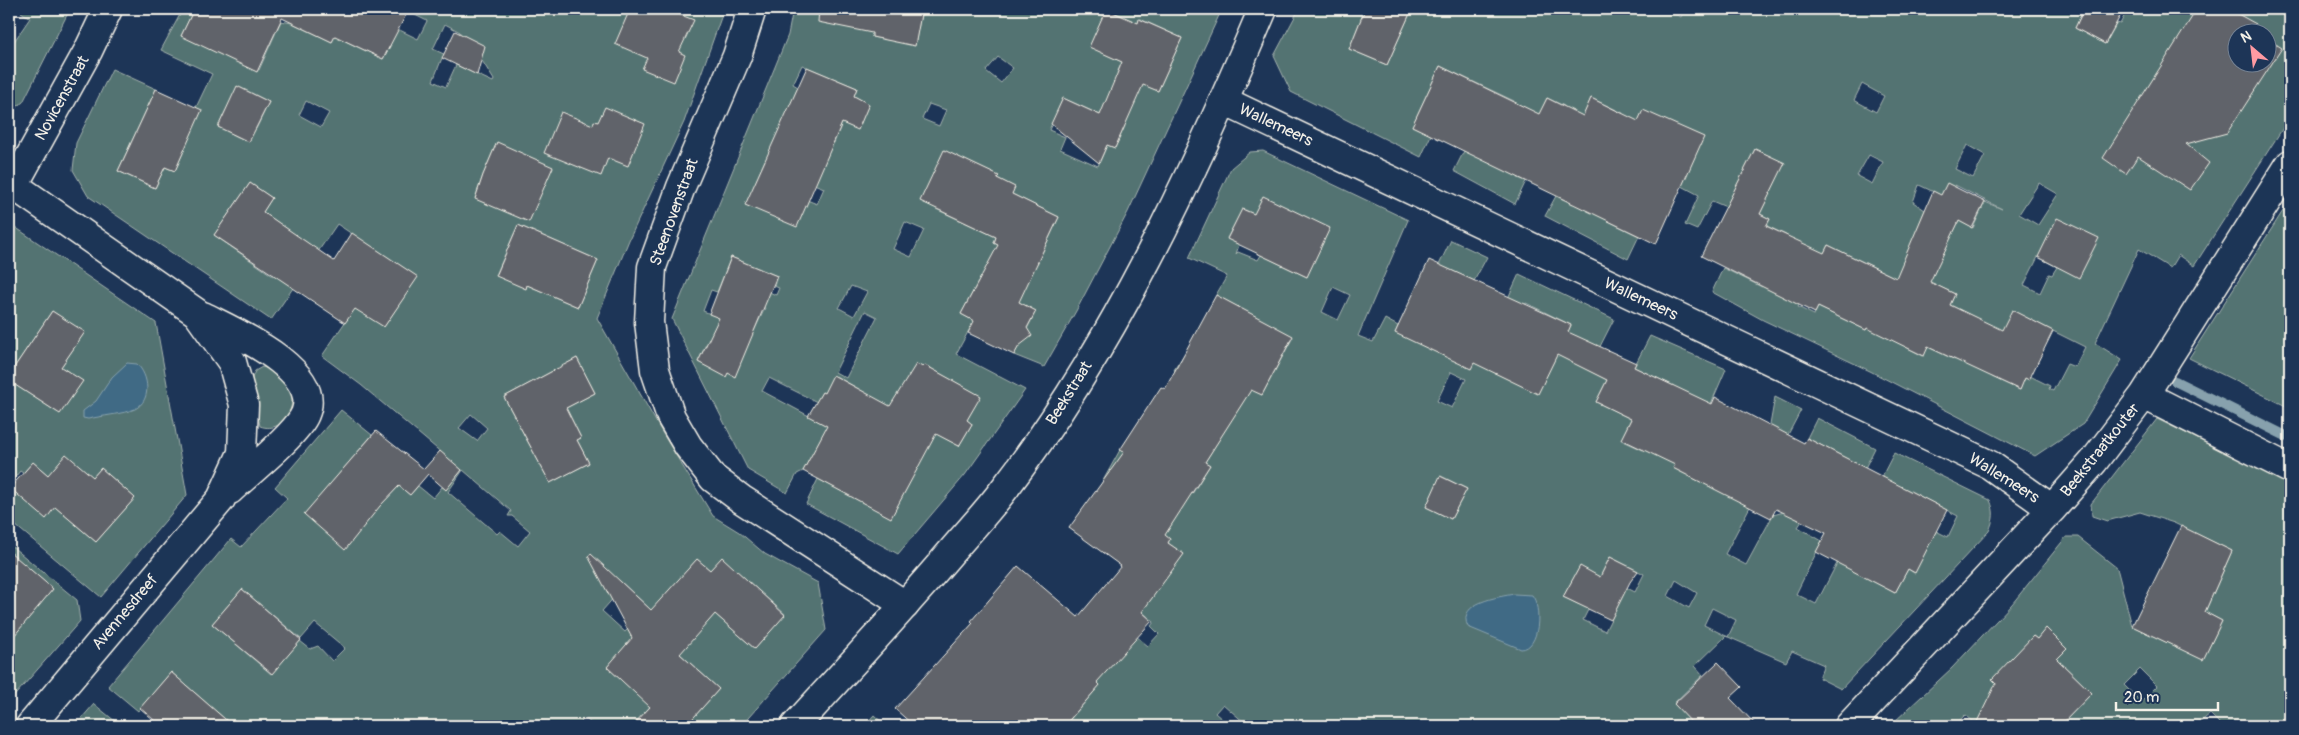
<svg xmlns="http://www.w3.org/2000/svg" width="2299" height="735" font-family="Pangolin,sans-serif">
<style>
.green{fill:#537372;stroke:#a4b2ad;fill-rule:evenodd}
.water{fill:#3f6b85;stroke:#87a1ad}
.lines{fill:none;stroke-linecap:round;stroke-linejoin:round}
.stream{stroke:#87a1ad;stroke-width:10}
.building{fill:#60636a;stroke:#f4f1e8}
.street-casing{stroke:#f4f1e8;stroke-width:31}
.secondary-casing{stroke:#f4f1e8;stroke-width:31}
.street{stroke:#1d3557;stroke-width:28}
.secondary{stroke:#1d3557;stroke-width:28}
.labels{text-anchor:middle;dominant-baseline:central;stroke-width:5;stroke-linejoin:round;paint-order:stroke}
.street-label{font-size:16px;fill:#f4f1e8;stroke:#1d3557}
</style>
<rect width="100%" height="100%" fill="#1d3557"/>
<filter id="ink" filterUnits="userSpaceOnUse"><feTurbulence type="fractalNoise" baseFrequency=".02" numOctaves="2"/><feDisplacementMap in="SourceGraphic" scale="10" xChannelSelector="R" yChannelSelector="G"/><feConvolveMatrix kernelMatrix="1 2 1 2 8 2 1 2 1" color-interpolation-filters="sRGB"/></filter>
<g filter="url(#ink)">
<path class="green" d="M23,9h47l-47,93 -14,11v-73l4,3 17,-25 -9,-6z
M183,9h21l-2,3 -8,-3 -13,27 31,7 47,27 22,-49 11,2 40,19 15,-30 3,1 2,-4h13l-2,3 55,27 9,-18 -24,-12h321l-40,113 -55,118 -32,78 66,116 50,82 26,16 26,22 53,29 8,47 -85,96h-55l33,-37 -51,-46 -34,-6 -27,30 23,21 23,15 -14,16 8,7h-53l-9,-8 -8,8h-344l-62,-54 -33,39 -30,-25 123,-147 10,8 46,-49 -12,-11 66,-77 31,25 -67,79 75,-8 19,-20 11,9 8,-9 15,12 9,-11 4,2 16,-19 -101,-85 -39,-29 34,-50 28,21 33,-50 -80,-53 -66,96 -183,-124 -15,-26 3,-27 36,-74 44,20 -38,82 37,17 10,-21 10,4 11,-25 -7,-3 33,-69 -51,-24zM445,24l15,8 -12,24 -15,-7zM351,25l40,20 -8,14 -40,-19zM442,58l39,1 13,21 -1,2 -37,-17 -10,22 -13,-6zM241,88l28,14 -13,27 -4,-2 -6,14 -28,-14 7,-15zM306,101l23,12 -8,14 -22,-12zM497,142l-7,63 -15,-7 8,-23zM250,183l22,15 -9,14 37,26 -27,38 -59,-41zM518,225l80,35 -20,47 -51,-22 -1,3 -30,-13zM577,358l18,35 -29,15 15,30 -4,2 12,23 -39,20 -46,-86zM471,414l16,14 -10,13 -18,-13zM463,470l48,41 -3,5h4l18,15 -12,15 -18,-15 -3,3 -49,-42zM722,558l63,56 -30,35 -40,-35 -12,13 -36,-34 30,-34 13,11zM619,580l29,27 -23,25 -23,-21 15,-17zM242,589l59,50 14,-16 30,25 -13,13 -14,-15 -8,3 -10,-8 -29,33 -59,-50z
M793,9h32l47,24v4l43,8 7,-36h184l-16,38 32,15 -5,11 41,18 24,-53 -42,-19 -2,4 -31,-14h115l-94,203 -52,99 -32,56 -30,-12 22,-44 -58,-29 -17,32 13,7 -18,33 69,36 -60,85 -67,79 -92,-50 12,-25 73,38 21,-39 -86,-49 -23,42 -6,3 -10,19 -39,-23 -76,-151 116,-284zM998,57l15,11 -12,15 -15,-12zM802,65l55,23 -3,8 15,8 -11,25 -16,-6 -8,20 -50,-22 14,-34 -5,-3zM1063,98l62,28 -10,22 -8,-3 -9,21 -38,-17 5,-12 -16,-7zM929,104l17,6 -7,16 -17,-7zM960,158l38,18 -1,2 17,9 -2,7 47,23 -22,47 -43,-21 2,-6 -60,-28zM765,160l50,21 -1,3 10,4 -7,16 -10,-4 -61,5zM905,222l19,8 -13,27 -18,-8zM731,257l46,19 -3,10 5,2 -3,7 -9,-4 -6,15 4,2 -11,23 -51,-20 8,-21 6,2zM851,286l16,6 -13,24 -15,-8zM865,311l12,6 -31,61 -11,-6zM706,344l29,15 -9,17 -28,-14zM916,364l7,3 2,-2 55,31 -13,24 5,4 -13,22 -41,-22zM836,376l35,20 -17,21 -35,-20 3,-5 4,2zM769,378l62,31 -7,15 -62,-33z
M1299,9h66l-16,40 38,16 25,-56h255l14,8 4,-8h399l-9,19 30,16 12,-21 3,1 8,-15h162v108l-96,149 -16,-11 -8,13 -31,-19 -44,94 27,17 -39,64 -48,32 -165,-85 -107,-51 -51,-28 11,-24 39,19 24,-52 -19,-9 3,-7 -10,-5 24,-51 -29,-14 -29,58 -14,-6 -15,29 -12,-5 14,-30 -17,-9 -76,34 33,16 -11,23 -83,-43 11,-20 17,8 50,-91 -32,-15 -10,23 -19,-10 2,-5 -17,-8c-13,26 -16,54 -29,80l8,3 -11,23 -61,-33 10,-20 50,-50 -74,-35 -28,60 19,9 -10,22 -130,-65 -17,-36zM2236,32h30v30h-30zM1862,84l22,12 -8,16 -22,-12zM1967,145l18,10 -12,23 -18,-9zM1869,155l14,7 -11,22 -15,-8zM2039,183l19,11 -20,31 -19,-11zM1919,185l15,7 11,23 12,-27 -2,-3 47,24 -17,-7 -12,26 -14,-7 -13,26 -30,-15 9,-22 -12,-8zM1828,245l64,31 -26,54 -48,-23 -4,8 -16,-8zM2038,257l19,10 -5,8 -3,-1 -9,19 -16,-8zM1934,284l21,10 -5,11 26,13 -21,42 -27,-13 -5,9 -19,-10zM2023,316l62,31 -10,20 -8,-3 -14,27 -4,-2 1,-3 -24,-12 -6,16 -28,-13z
M1263,151l145,69 -50,116 15,6 12,-23 13,7 -3,7 98,-2 26,-57 95,45 -26,51 19,10 -11,22 35,17 -10,21 22,10 31,-64 -40,-19 16,-31 76,33 -22,51 -5,-3 -26,51 32,16 65,-59 5,-28 26,13 -76,144 21,11 27,-50 11,-3 18,9 -4,6 24,14 -26,53 20,10 78,-151 96,47c5,12 4,19 -1,31l-148,158 -22,-11 5,-13 -32,-14 -6,11 -60,-26 -31,30 8,9 -29,28 21,23h-450l1,-2 -23,-20 -8,9 15,13h-157l-5,-4 32,-37 -43,-37 65,6 14,-18 12,10 11,-12 -8,-8 3,-4 -23,-20 53,-48 -16,-11 2,-4 -71,-51 21,-38 65,42 7,2 18,-29 -5,-3 32,-52 -63,-40 11,-17 77,42 31,-58 -77,-42 11,-19 -38,-18 42,-90 19,-16zM1243,209l11,5 53,63 -46,-22 -3,5 -20,-8 -2,2 3,-9 -12,-7zM1333,287l17,8 -12,25 -16,-8zM1526,303l45,22 -33,68 -45,-21zM1451,372l15,7 -14,29 -15,-7zM1441,476l26,13 -16,30 -25,-12zM1904,488l54,28 -10,21 -12,-6 -22,42 -6,-4 -13,24 -36,-19zM1610,557l34,17 -9,18 -34,-17zM1580,567l15,8 -17,29 -15,-7zM1676,580l21,13 -8,15 -21,-12zM1600,586l22,11 -17,34 -22,-11zM1712,608l24,12 -8,17 -24,-12z
M2290,200v208l-101,-50z
M9,223l147,100 31,172 -86,102 -92,-77v-33l37,31 9,-11 41,35 39,-44 -34,-30 -8,9 -45,-2 -15,-13 -10,11 -3,-2 -11,14v-104l48,31 25,-31 -21,-14 23,-34 -32,-22 -43,64z
M1451,240l36,17 -13,24 -35,-16z
M262,367c49,11 30,71 -2,59l-9,-46 4,-9z
M1817,418l58,30 -10,20 -58,-30z
M2157,419l133,65v242h-68l-12,-12 -11,9 3,3h-142l32,-33 -35,-34 10,-10 -21,-20 -9,10 -4,-3 -40,43 49,47h-65l-12,-11 -11,11h-61v-3l59,-55 60,-64 54,-67h12l39,31 15,58 71,33 19,-38 -17,-9 27,-61 -58,-28 -34,-11 -33,9 -15,-5 -1,-12zM2140,669l17,17 -16,16 -17,-17z
M9,544l68,56 3,21 -71,81v-83l11,9 33,-39 -38,-32 -6,7z
M94,704l27,22h-46z
M874,715l12,11h-22z"/>
<path class="water" d="M127,363l10,1c12,12 15,36 -2,45 -12,5 -34,7 -47,10l-5,-1v-7l13,-10 16,-24z
M1514,594l18,1c10,12 8,54 -11,54l-53,-22c-12,-25 31,-30 46,-33z"/>
<g class="lines">
<path class="stream" d="M2175,381l115,57"/>
</g>
<path class="building" d="M194,9h215l-26,50 -48,-23 -3,6 -50,-24 -25,54 -76,-36z
M630,9h35l29,11 -15,32 6,3 -11,27 -32,-13 5,-11 -32,-14z
M819,9h103l-7,37 -43,-9v-4l-54,-11z
M1106,9l32,14 1,-4 43,19 -24,53 -15,-6 -28,63 -8,-3 -8,18 -48,-39 12,-26 37,17 22,-53 -33,-15z
M1365,9h47l-25,56 -38,-16z
M2084,9h40l-19,35 -30,-16z
M2197,9h39v4l20,11 -3,6 5,2h-22v30h30v-24l16,10 -55,85 -41,11 23,19 -19,27 -52,-34 -12,18 -23,-16z
M455,31l30,15 -8,29 -35,-17z
M1440,66l99,48 8,-16 36,18 8,-18 47,23 5,-11 61,27 -48,107 -244,-118z
M807,67l50,21 -3,8 15,8 -11,26 -16,-7 -45,104 -52,-22z
M237,86l32,16 -20,40 -31,-15z
M156,89l46,21 -27,61 -10,-4 -10,21 -37,-17z
M605,107l40,17 -17,42 -20,-8 -7,18 -57,-23 17,-41 32,13 1,-4 4,1z
M497,142l56,25 -24,55 -54,-23 8,-24z
M1755,149l30,14 -25,51 10,5 -4,7 58,27 4,-8 68,33 37,-87 8,4 6,-12 38,19 -13,26 -13,-7 -29,61 25,12 -5,11 52,25 10,-20 41,21 -24,49 -4,-2 -5,12 -92,-43 -4,9 -57,-28 -1,2 -48,-23 -3,6 -114,-57z
M944,150l55,26 -2,2 18,9 -3,7 47,23 -40,85 17,9 -9,17 5,8 -13,10 -5,9 -46,-22 6,-12 -13,-7 37,-69 -4,-2 2,-6 -76,-36z
M250,183l22,15 -9,14 71,49 18,-28 66,44 -34,50 -29,-18 -10,14 -131,-88z
M1263,196l67,32 -23,49 -80,-38 15,-30 12,5z
M2057,218l42,20 -20,40 -41,-21z
M518,225l80,35 -20,47 -51,-22 -1,4 -30,-13z
M731,257l46,19 -42,101 -7,-4 -2,4 -28,-15 21,-44 -10,-4z
M1429,260l142,65 -3,7 68,31 -2,4 78,37 3,-7 89,46 3,-5 140,72 -32,63 -7,-4 -13,24 -79,-41 10,-19 -50,-24 -5,9 -98,-50 2,-3 -54,-26 10,-20 -35,-17 11,-22 -50,-25 -19,39 -64,-31 -3,6 -76,-36z
M1216,295l77,41 -31,59 -11,-5 -46,72 5,3 -45,70 5,4 -2,4 16,11 -42,58 10,9 -55,61 3,3 -36,41h-150l-19,-17 78,-86 -2,-2 47,-55 60,51 43,-51 -52,-38 55,-76 -4,-2 41,-63 4,2z
M52,311l33,21 -24,35 22,14 -23,33 -51,-33v-6z
M577,358l18,35 -29,15 15,30 -4,2 12,23 -39,20 -46,-86z
M916,364l7,3 2,-2 56,31 -14,24 5,4 -13,22 -23,-12 -45,84 -88,-47 24,-45 -19,-10 14,-24 2,1 9,-18 57,31z
M376,431l48,38 16,-18 22,19 -16,20 -18,-16 -18,21 -11,-9 -19,20 -35,44 -41,-36z
M66,454l27,23 8,-9 34,30 -39,44 -41,-35 -9,12 -36,-31 23,-26 15,13z
M1440,476l27,13 -16,30 -25,-12z
M2181,526l51,25 -27,61 17,9 -19,39 -71,-34z
M9,551l44,38 -44,53z
M591,554l60,56 46,-51 13,11 12,-13 63,58 -30,34 -40,-35 -35,40 39,35 -33,37h-54l18,-19 -43,-40 25,-29 -44,-82z
M1610,557l28,14 -8,11 -19,38 -48,-23 17,-31 20,11z
M242,589l59,51 -29,34 -60,-50z
M2046,628l21,21 -10,10 35,34 -32,33h-85l21,-43 -4,-4 41,-43 4,3z
M1718,662l24,25 -12,11 27,28h-62l-21,-22z
M171,672l62,54h-72l-21,-18z"/>
<g class="lines">
<defs>
<path id="street" d="M752,9l-15,47 -56,131 -29,80 -3,55 6,48 16,47 17,29 25,32 28,21 164,106
M1224,101l766,364 62,44
M9,182l188,131 35,49 12,43 -2,48 -21,46 -191,227
M14,185l74,-134 20,-42
M203,316c29,15 121,54 102,98 -8,20 -57,59 -75,76
M2144,395l146,74
M1849,726l203,-217 42,-48 50,-66 146,-231"/>
<path id="secondary" d="M795,726c53,-58 106,-115 156,-174 17,-20 35,-39 51,-60 110,-143 191,-317 261,-483"/>
</defs>
<use href="#street" class="street-casing"/>
<use href="#secondary" class="secondary-casing"/>
<use href="#street" class="street"/>
<use href="#secondary" class="secondary"/>
</g>
</g>
<g class="labels">
<g class="street-label">
<text transform="translate(62 98) rotate(-61)">Novicenstraat</text>
<text transform="translate(1276 125) rotate(25)">Wallemeers</text>
<text transform="translate(674 212) rotate(-70)">Steenovenstraat</text>
<text transform="translate(1641 299) rotate(25)">Wallemeers</text>
<text transform="translate(1069 393) rotate(-58)">Beekstraat</text>
<text transform="translate(2100 450) rotate(-51)">Beekstraatkouter</text>
<text transform="translate(2004 478) rotate(32)">Wallemeers</text>
<text transform="translate(125 612) rotate(-50)">Avennesdreef</text>
</g>
</g>
<rect width="2299" height="735" fill="none" stroke="#1d3557" stroke-width="30"/>
<rect x="15" y="15" width="2269" height="705" fill="none" stroke="#f4f1e8" stroke-width="2" filter="url(#ink)"/>
<g transform="translate(2252 48) rotate(332)"><circle r="24" fill="#1d3557" stroke="#738091"/>
<path d="M0-4L9 19L0 12L-9 19Z" fill="#ff9aa2"/>
<text y="-8" font-size="14" font-weight="bold" text-anchor="middle" fill="#f4f1e8">N</text>
</g>
<path d="M2116 702v8h102v-8" fill="none" stroke="#f4f1e8" stroke-width="2.5"/>
<text x="2124" y="702" font-size="15" fill="#f4f1e8" stroke="#1d3557" stroke-width="4" paint-order="stroke">20 m</text>
</svg>
